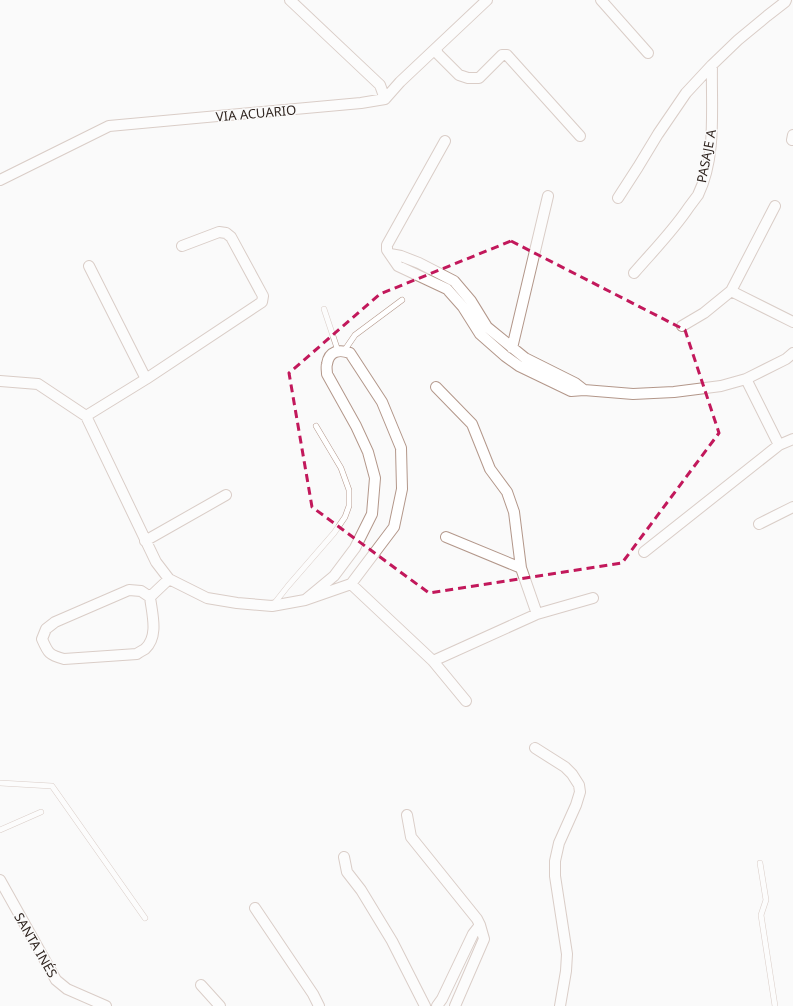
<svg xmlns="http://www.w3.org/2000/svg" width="793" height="1006" font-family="'Noto Sans',sans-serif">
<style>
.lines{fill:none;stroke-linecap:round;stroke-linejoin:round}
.service-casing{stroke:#b3978a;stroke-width:6}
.minor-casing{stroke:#b3978a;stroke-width:12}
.service{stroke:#fff;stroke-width:5}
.minor{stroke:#fff;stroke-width:10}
.marked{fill:none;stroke:#c2185b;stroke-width:3;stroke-dasharray:8 5;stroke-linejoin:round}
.labels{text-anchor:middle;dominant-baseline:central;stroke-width:3;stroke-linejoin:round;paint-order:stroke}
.street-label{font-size:13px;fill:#302520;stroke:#fafafa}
</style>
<rect width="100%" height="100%" fill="#fafafa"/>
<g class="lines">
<defs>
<path id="service" d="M324,309l14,42
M344,351l11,-16 47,-35
M273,605l15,-19 46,-53 11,-16 4,-11v-16l-8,-22 -25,-42
M0,783l52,3 93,132
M0,830l41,-18
M760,863l6,37 -5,15 14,91"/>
<path id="minor" d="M290,0l90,85 5,14
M601,0l47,53
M436,49l2,5 21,21 9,3h11l23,-23h5l73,81
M385,99l15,-17 87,-82
M792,140l1,-5
M445,141l-58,104v5l11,16 49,23 16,18 17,27 25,22 14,10 52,25 13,-1 49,4 41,-2 47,-6 25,-7 40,-20 7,-6
M0,180l109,-54 252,-23 24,-4
M618,198l20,-31 20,-33 28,-41 26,-28 26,-25 29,-24 18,-14 1,-2
M775,206l-44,85 62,31
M390,254l11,2 18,7 35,18 17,20 16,26 38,31 50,25 9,7
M89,266l57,113
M634,273c19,-22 39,-42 55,-66 3,-4 6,-8 9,-12 19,-39 13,-88 14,-130
M682,326l22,-13 27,-22
M512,348l36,-152
M746,379l33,66 14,-6
M0,381l38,3 48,32 70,146 13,17 38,19 30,5 35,3 33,-6 46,-16 43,-57 8,-38 -1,-41 -19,-46 -32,-49c-11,-4 -21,-2 -23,11 -1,3 0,7 0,10l29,52 12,26 7,26 -3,36 -17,34 -21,28 -29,24
M436,387l36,37 18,45 17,23 7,20 7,56 16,46
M86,416l60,-37 116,-77 1,-6 -32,-59 -5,-4 -7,-1 -37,14
M759,524l34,-17
M446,537l75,31
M145,541l81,-46
M644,552l135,-107
M351,584l82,77 33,40
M129,590l12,1 9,6c2,17 9,39 -5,52 -3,2 -6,3 -8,5l-73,5c-15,-4 -16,-6 -22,-20l4,-10 9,-7z
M150,597l19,-18
M433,661l104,-47 56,-16
M535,748l30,19 7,7 7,11 1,7 -4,13 -17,38 -4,18v15l12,78 -1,17 -6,35
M407,815l4,22 66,82 3,6 4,14 -29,67
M344,857l3,15 14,18 31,51 33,65
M0,880l56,100 11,9 39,17
M255,908l58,86 6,12
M201,985l19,21
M437,1006l5,-7 31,-65 7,-9"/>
</defs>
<use href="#service" class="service-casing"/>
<use href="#minor" class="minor-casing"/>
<use href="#service" class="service"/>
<use href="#minor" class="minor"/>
</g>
<path d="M0 0H793V1006H0ZM511,241l174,89 34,103 -97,130 -193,30 -117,-86 -23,-134 91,-79z" fill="#fafafa" fill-opacity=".55" fill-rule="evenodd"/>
<path class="marked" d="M511,241l174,89 34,103 -97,130 -193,30 -117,-86 -23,-134 91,-79z"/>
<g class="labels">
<g class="street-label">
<text transform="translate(256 113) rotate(-5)">VIA ACUARIO</text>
<text transform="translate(706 156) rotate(-79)">PASAJE A</text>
<text transform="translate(36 945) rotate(60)">SANTA INÉS</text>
</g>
</g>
</svg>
